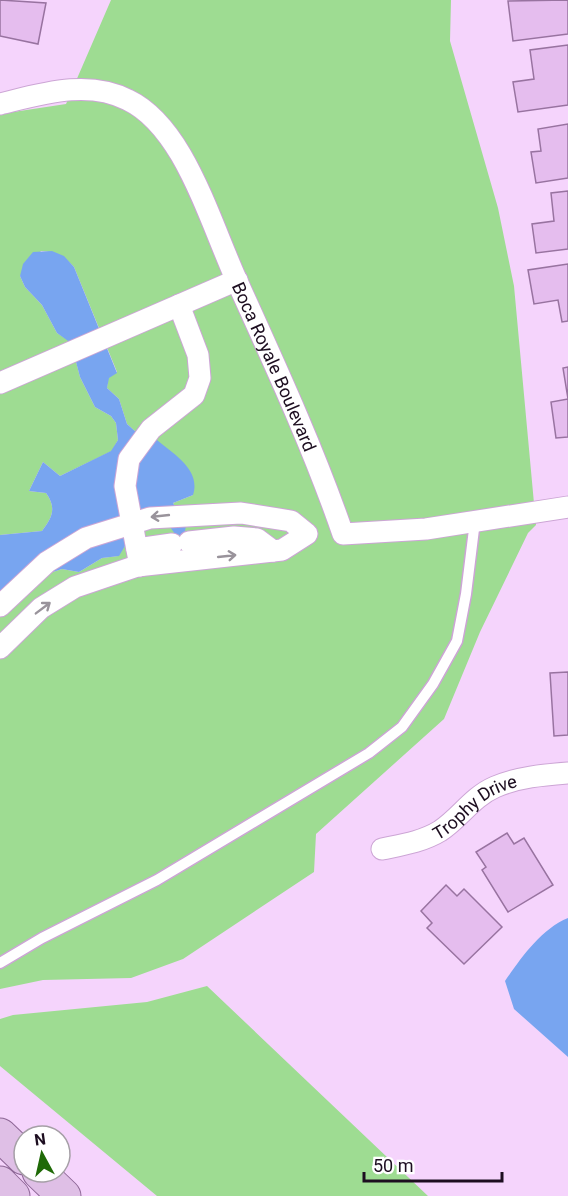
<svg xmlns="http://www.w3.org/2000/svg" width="568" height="1196" font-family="Roboto,sans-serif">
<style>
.green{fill:#9edc92}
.water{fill:#78a5f0}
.building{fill:#e5bdee;stroke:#9873a0;stroke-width:1.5}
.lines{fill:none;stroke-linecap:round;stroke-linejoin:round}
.lane-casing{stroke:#cca5d5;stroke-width:13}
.street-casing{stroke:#cca5d5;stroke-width:23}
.primary-casing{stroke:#8d6696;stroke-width:35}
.lane{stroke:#fff;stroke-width:10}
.street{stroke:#fff;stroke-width:21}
.primary{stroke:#dfbfe6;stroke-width:33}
.oneway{stroke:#99939b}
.labels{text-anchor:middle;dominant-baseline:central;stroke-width:4.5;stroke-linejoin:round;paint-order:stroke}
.street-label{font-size:18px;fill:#1d0e20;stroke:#fff}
</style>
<rect width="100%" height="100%" fill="#f5d4fc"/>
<path class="green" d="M111,0h340l-1,41 48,167 16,78 22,239 -8,8 -48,99 -36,87 -128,115 -2,38 -131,87 -52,19 -88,2 -43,9v-389l4,-12 58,-19 17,3 23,-14 16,-2 20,-30h48l-13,-23 20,-8 -47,-54 -19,-17 -8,-25 -12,-11 1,-10 9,-6 -43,-105c-10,-11 -18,-15 -33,-16l-21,25 5,11 17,18 15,28 14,9 9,35 15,30 16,9 5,7 2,17 -6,11 -52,25 -17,-14 -14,29 17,2c11,15 6,25 -4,38l-42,4v-421l66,-10z
M207,986l221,210h-271l-157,-130v-47l13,-4 134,-13z"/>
<path class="water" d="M52,251l12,5 10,11 43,106 -8,5 -2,10 12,11 8,25 19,17 11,-1c18,15 44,30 36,55l-20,8 13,23 -2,10 -9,-2 -5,-7 -33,-1 -18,30 -17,2 -23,14 -17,-3 -58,19 -4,12v-65l42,-4c10,-13 15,-23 4,-38l-17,-2 14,-29 17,14 51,-25 7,-11 -2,-17 -5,-7 -16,-9 -15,-30 -9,-34 -14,-10 -15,-28 -17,-18 -5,-11 3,-12 10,-12z
M568,918v139l-54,-48 -9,-28c16,-23 36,-52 63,-63z"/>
<path class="building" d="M0,0l46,3 -8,41 -38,-8z
M568,0v34l-55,7 -5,-40z
M568,45v60l-50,7 -5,-30 21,-3 -4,-29z
M568,124v54l-32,5 -5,-31 10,-1 -3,-22z
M568,191v58l-32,4 -4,-29 22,-3 -3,-28z
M568,264v57l-6,1 -4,-22 -24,4 -6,-34z
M568,367v70l-12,1 -5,-36 17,-3 -5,-31z
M568,672v63l-14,1 -4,-63z
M507,833l7,11 10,-6 29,47 -45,27 -26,-42 4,-3 -10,-15z
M446,885l11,11 7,-7 38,38 -38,37 -37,-36 5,-5 -11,-12z"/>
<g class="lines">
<defs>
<path id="lane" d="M0,963l42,-25 115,-58 212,-127 33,-26 31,-43 24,-43 9,-47 9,-73"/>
<g id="street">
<path id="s1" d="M0,104c41,-10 88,-25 128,-4 23,11 40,33 53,55 22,38 37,83 55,124 38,84 77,168 107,255l83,-5 142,-22"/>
<path d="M0,383l237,-103"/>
<path d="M189,542l45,-5 23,2 16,12"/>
<path d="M137,549l35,-5"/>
<path d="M140,566l-15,-80 4,-27 22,-30 43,-34 6,-17 -2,-23 -19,-50"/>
<path d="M0,606l47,-44 39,-24 64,-20 91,-5 50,8 16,13 -25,16 -145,16 -62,21 -34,21 -41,40"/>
<path id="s2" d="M382,849c19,-4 40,-7 58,-18 20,-13 32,-34 55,-44 23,-10 48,-12 73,-14"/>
</g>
<path id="primary" d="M0,1135l24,23
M39,1172l25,24
M0,1183l13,13"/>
</defs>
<use href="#lane" class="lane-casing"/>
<use href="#street" class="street-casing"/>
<use href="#primary" class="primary-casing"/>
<use href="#lane" class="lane"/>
<use href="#street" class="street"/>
<use href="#primary" class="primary"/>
</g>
<defs><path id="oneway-shaft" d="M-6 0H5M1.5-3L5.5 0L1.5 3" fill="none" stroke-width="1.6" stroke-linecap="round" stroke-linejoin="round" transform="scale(1.5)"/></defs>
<g class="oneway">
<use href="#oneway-shaft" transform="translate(160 516) rotate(174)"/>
<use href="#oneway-shaft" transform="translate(227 556) rotate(-6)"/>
<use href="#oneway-shaft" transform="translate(43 608) rotate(-37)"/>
</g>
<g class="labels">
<g class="street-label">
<text stroke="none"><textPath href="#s1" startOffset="440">Boca Royale Boulevard</textPath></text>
<text stroke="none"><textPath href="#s2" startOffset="104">Trophy Drive</textPath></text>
</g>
</g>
<g transform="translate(42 1154) rotate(352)"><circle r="28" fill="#ffffff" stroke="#a59fa6" stroke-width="1.5"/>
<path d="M0-4.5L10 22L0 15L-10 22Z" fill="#1f6a07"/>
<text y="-9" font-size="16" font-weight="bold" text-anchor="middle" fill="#1d0e20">N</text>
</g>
<path d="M364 1172v9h138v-9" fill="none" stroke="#1d0e20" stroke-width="3"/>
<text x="373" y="1172" font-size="18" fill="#1d0e20" stroke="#ffffff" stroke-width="4.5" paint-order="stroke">50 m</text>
</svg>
